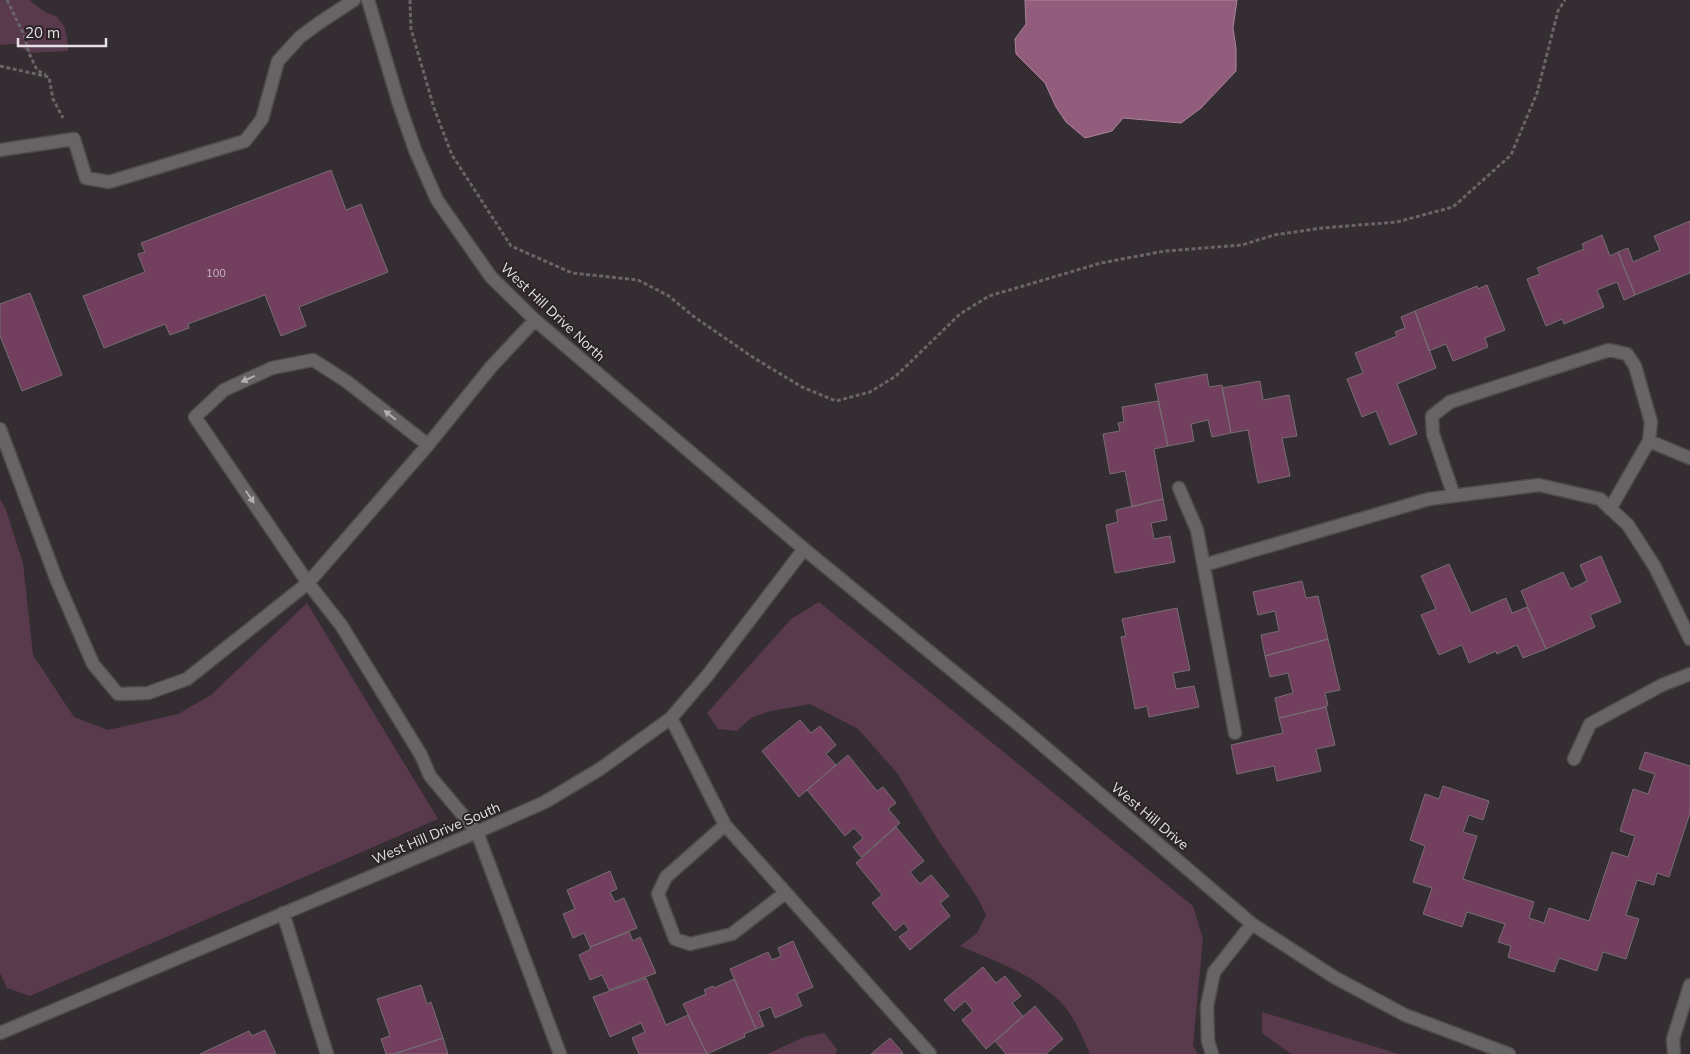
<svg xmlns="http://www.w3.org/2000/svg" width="1690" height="1054" font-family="Mulish,sans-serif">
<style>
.green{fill:#59394c}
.water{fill:#925d7d;stroke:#ab849c}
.building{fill:#723f5f;stroke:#776e73}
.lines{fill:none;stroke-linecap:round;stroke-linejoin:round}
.minor-casing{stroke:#504a4d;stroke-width:15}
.path{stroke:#6a6468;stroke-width:3;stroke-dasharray:4 2.5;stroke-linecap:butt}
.minor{stroke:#676466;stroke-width:12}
.oneway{fill:#b3aeb1}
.labels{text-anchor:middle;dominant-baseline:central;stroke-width:4;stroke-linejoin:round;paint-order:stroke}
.number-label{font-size:11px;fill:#c8b8c2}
.street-label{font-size:14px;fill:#e5e0e3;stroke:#2a2327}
</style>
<rect width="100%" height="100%" fill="#342d31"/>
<path class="green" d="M0,0h29l16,12 11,4 8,10 3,11 1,14 -39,2 -13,-9 -16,1z
M0,499l6,11 17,53 10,92 41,62 34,13 70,-16 33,-19 96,-92 131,216 -408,177 -23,-8 -7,-15z
M819,602l374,304 10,33 -10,106 5,9h-108c-8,-17 -14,-34 -26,-48 -27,-31 -67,-44 -104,-60l17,-13 9,-18 -9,-18 -37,-54 -43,-70 -39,-44 -48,-25 -39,7 -20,7 -14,13 -19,-2 -11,-16 84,-94z
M1262,1012l137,42h-108l-29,-21z
M824,1033l13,16 -1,5h-69l37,-17z"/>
<path class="water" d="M1025,0h212l-4,28 3,20v23l-35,37 -20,15 -58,-5 -11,13 -27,7 -19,-16 -10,-15 -11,-24 -29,-29 -1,-15 11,-15z"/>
<path class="building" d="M331,170l15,40 15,-6 27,68 -89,35 7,19 -25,10 -16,-41 -77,29 1,4 -19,7 -5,-11 -61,24 -21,-52 62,-24 -7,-18 7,-2 -4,-9z
M1690,221v52l-55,22 -17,-43 10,-4 5,14 27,-12 -6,-14z
M1602,235l8,21 8,-4 17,43 -11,5 -7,-18 -20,8 7,17 -40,17 -2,-5 -16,7 -19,-47 13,-5 -3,-6 47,-19 -2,-5z
M1487,285l18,45 -20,8 3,9 -35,14 -7,-17 -17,7 -14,-40 62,-25 1,3z
M30,293l32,82 -40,16 -22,-55v-32z
M1415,311l21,57 -39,16 20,50 -27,11 -14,-34 -14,6 -15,-38 16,-6 -8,-20 42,-17 -2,-4 10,-4 -4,-11z
M1207,374l2,13 13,-2 9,48 -19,4 -4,-17 -17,4 3,17 -26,5 -13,-62z
M1260,381l3,19 26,-5 8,41 -15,2 8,38 -32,7 -10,-53 -17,3 -9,-45z
M1158,401l10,45 -14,3 9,50 -31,8 -7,-36 -15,3 -7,-40 17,-3 -2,-8 6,-1 -2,-15z
M1163,499l4,21 -16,3 3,16 16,-3 5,26 -60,11 -9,-48 12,-3 -2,-12z
M1601,556l20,46 -31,13 5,12 -49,22 -25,-58 42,-19 8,17 16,-8 -7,-16z
M1449,564l22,49 35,-15 6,15 15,-6 19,42 -23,9 -6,-13 -20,9 -1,-3 -27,12 -7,-18 -23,10 -18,-40 15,-6 -15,-33z
M1302,581l4,17 12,-2 10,43 -63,17 -4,-21 18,-4 -4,-20 -17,4 -5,-23z
M1177,608l13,62 -17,3 3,16 18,-3 5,21 -50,10 -2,-11 -12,3 -14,-72 5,-1 -4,-17z
M1328,639l12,51 -15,3 3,12 -2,2 -47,11 -4,-20 18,-5 -5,-20 -18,4 -5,-21z
M1326,707l9,38 -19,4 5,22 -44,10 -3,-15 -37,8 -6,-29 52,-12 -4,-15z
M800,720l11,13 9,-7 16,19 -10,9 10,11 -37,32 -37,-46z
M1645,752l45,14v47l-21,64 -12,-4 -3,12 -17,-5 -11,35 13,4 -13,40 -23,-7 -6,19 -38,-13 -5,14 -46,-15 3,-11 -13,-4 7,-18 -38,-12 -5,15 -39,-13 9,-26 -19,-6 12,-36 -15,-6 15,-46 14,5 4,-13 46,15 -6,19 -14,-5 -6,17 14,4 -14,43 71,23 -5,16 15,5 5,-15 40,13 23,-69 16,5 7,-21 -15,-5 13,-42 15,5 7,-20 -16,-5z
M848,755l29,36 6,-4 13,16 -8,6 12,14 -39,34 -8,-10 10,-9 -9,-10 -9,8 -38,-46z
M896,827l28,34 -14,11 10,12 11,-9 18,21 -9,7 10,13 -40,34 -11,-13 10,-7 -5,-7 -9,8 -23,-28 10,-8 -26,-32z
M610,871l7,18 -7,3 5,10 9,-4 13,30 -47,19 -6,-14 -11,5 -10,-24 12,-5 -8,-19z
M629,932l4,9 7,-4 16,36 -47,17 -7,-15 -12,5 -11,-25 12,-6 -1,-2z
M793,941l20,46 -16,7 5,12 -27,12 -4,-11 -13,5 6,14 -8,3 -26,-60 38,-17 4,8 9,-4 -3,-8z
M983,967l13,16 9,-7 16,20 -9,7 11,13 -37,33 -24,-29 11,-9 -8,-10 -11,10 -10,-11z
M646,978l20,47 22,-10 19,39h-68l-7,-16 13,-6 -4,-9 -31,14 -17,-40z
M734,979l22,50 -12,5 1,3 -38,17 -24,-50 23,-10 -2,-4 9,-4 1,2z
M421,985l6,19 4,-2 12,36 -49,16h-8l-5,-15 9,-3 -13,-37z
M1035,1006l28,33 -17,15h-40l-11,-13z
M265,1030l11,24h-76l49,-23 3,5z
M443,1038l5,16h-54z
M890,1038l13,15 -2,1h-30z"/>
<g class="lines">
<defs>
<path id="minor" d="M368,0l31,104 16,46 22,50 54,77 44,43 269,229 221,181 227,194 82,53 71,38 104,39
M0,150l74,-11 12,39 23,4 136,-41 17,-22 16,-58 22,-24 19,-14 35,-23
M0,429l57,152 36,83 25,30 30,-1 39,-14 121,-96 120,-138 63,-78 44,-47
M1649,441l41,17
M428,445l-82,-64 -33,-21 -41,8 -48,22 -29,27 113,166 33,42 80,130 9,21 47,56 83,222
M1179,488l18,42 38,203
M1454,496l-21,-62 -1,-18 18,-14 159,-52 18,4 8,12 16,56 -2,19 -39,68
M1204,565l225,-66 110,-14 61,14 28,26 27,42 35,72
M671,718l54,107 205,229
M1574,759l16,-35 72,-39 28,-11
M725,825l-59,52 -8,17 17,45 15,5 42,-10 53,-41
M283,913l44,141
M0,1033l477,-201 68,-30 55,-33 71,-51 36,-42 97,-127
M1212,1054l-4,-13 -1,-35 7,-34 38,-48
M1674,1054l-1,-15 17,-54"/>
</defs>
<use href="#minor" class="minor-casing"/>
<path class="path" d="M7,0l17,35 5,18 8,17 9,5
M410,0l1,29 23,79 18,47 59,91 61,27 66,7 31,16 24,20 61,42 48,29 34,14 34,-9 26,-16 64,-62 29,-18 112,-33 64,-12 77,-6 32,-10 48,-7 75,-6 56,-15 58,-52 26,-62 21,-82 7,-11
M0,66l49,11 4,22 10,19"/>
<use href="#minor" class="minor"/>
</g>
<defs><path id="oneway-solid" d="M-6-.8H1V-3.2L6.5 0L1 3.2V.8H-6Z" transform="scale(1.25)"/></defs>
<g class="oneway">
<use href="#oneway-solid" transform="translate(248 379) rotate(156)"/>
<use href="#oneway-solid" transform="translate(390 415) rotate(-142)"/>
<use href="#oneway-solid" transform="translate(250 497) rotate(56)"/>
</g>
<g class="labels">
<g class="number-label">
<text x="216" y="273">100</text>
</g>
<g class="street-label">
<text transform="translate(553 312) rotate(43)">West Hill Drive North</text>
<text transform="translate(1150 816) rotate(40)">West Hill Drive</text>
<text transform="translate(436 833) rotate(-23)">West Hill Drive South</text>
</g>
</g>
<path d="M18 38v8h88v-8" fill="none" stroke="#e5e0e3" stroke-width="2.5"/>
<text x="25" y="38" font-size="15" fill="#e5e0e3" stroke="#2a2327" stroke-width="4" paint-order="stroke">20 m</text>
</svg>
